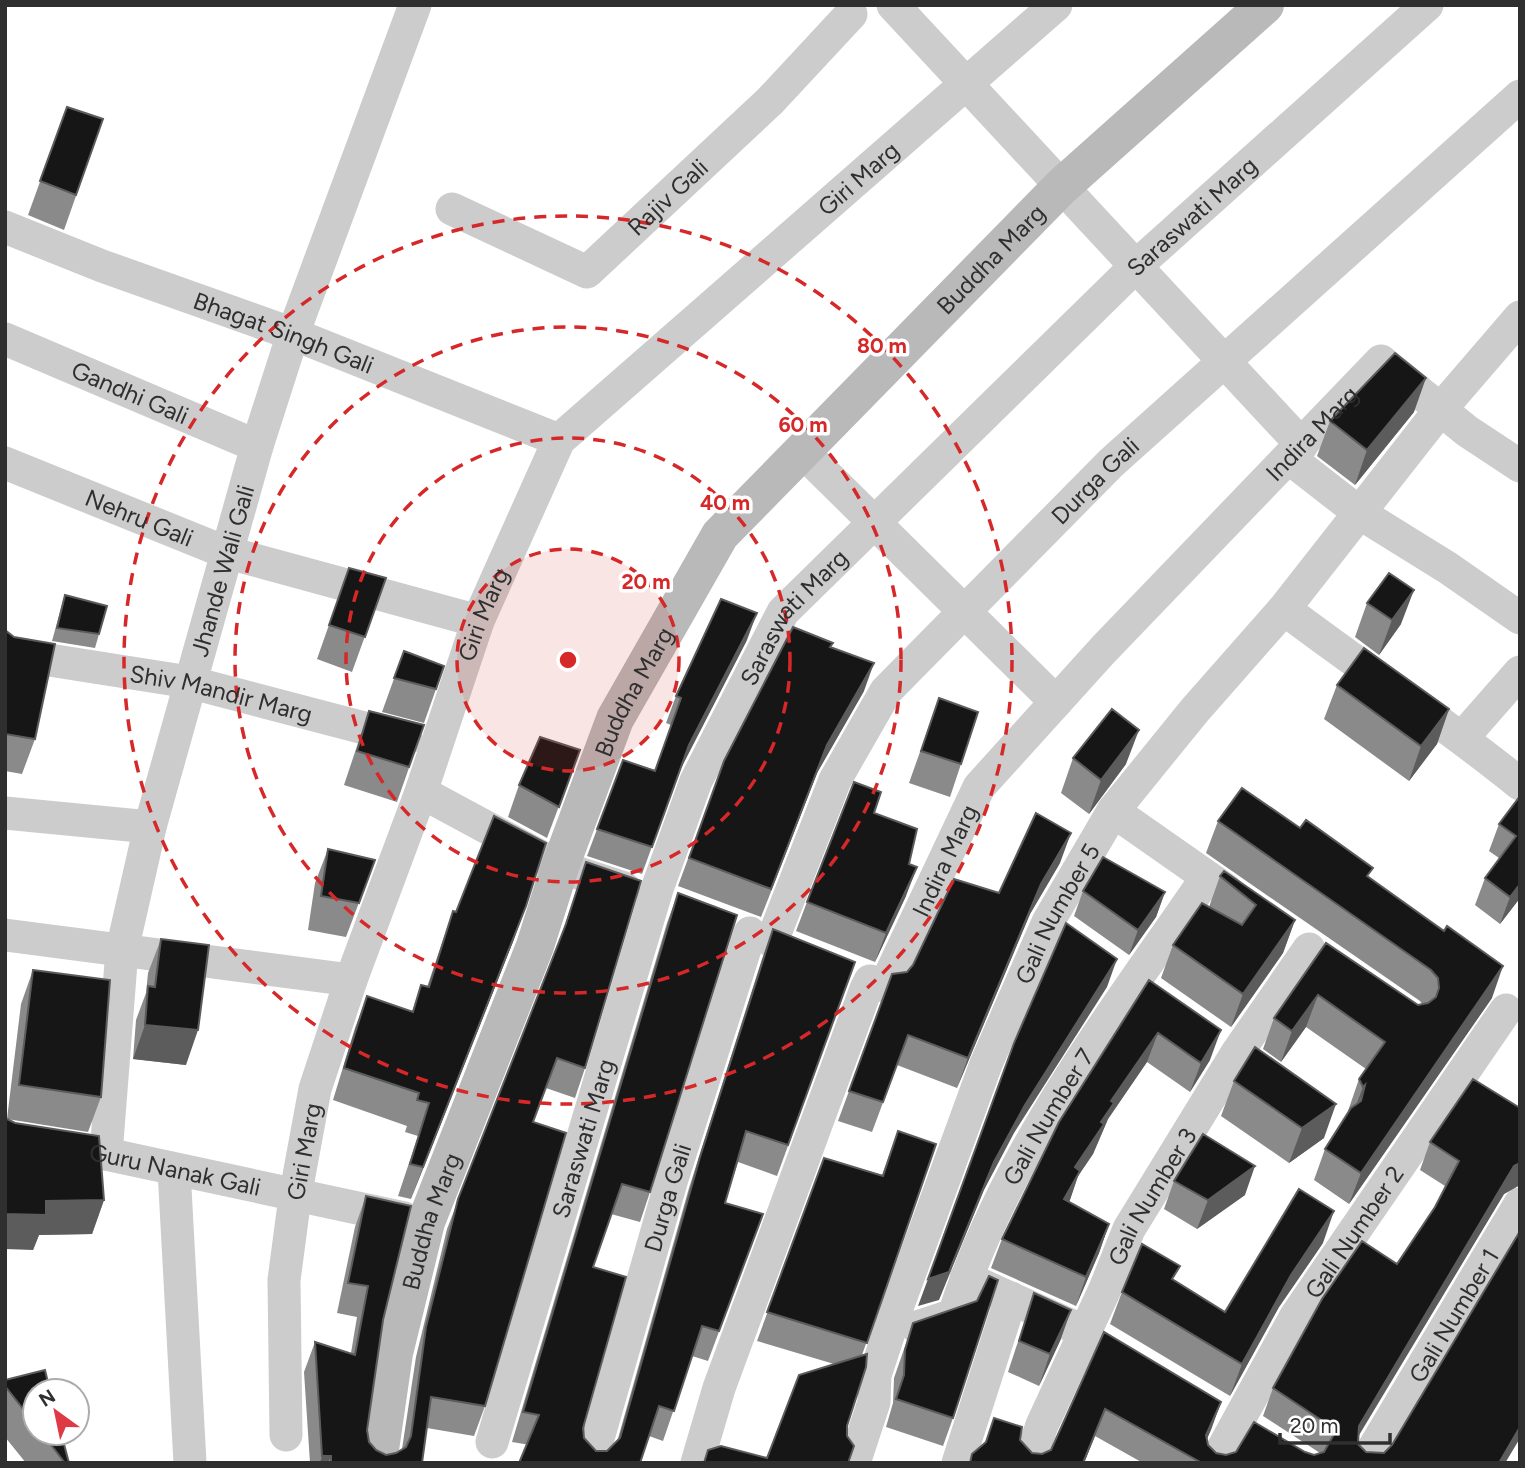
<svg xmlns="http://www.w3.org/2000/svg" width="1525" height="1468" font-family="Figtree,sans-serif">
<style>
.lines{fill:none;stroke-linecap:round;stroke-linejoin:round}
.street{stroke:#ccc;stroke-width:33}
.secondary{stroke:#b9b9b9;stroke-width:38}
.wall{fill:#8a8a8a}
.shaded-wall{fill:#5c5c5c}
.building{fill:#161616;stroke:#5c5c5c;stroke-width:2}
.ring{fill:none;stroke:#d62828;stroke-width:3.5;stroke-dasharray:12 9}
.labels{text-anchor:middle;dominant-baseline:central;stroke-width:7;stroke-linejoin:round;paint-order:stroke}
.street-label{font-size:24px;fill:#2f2f2f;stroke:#fff}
.centre{fill:#d62828;stroke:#fff;stroke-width:3.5}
.ring-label{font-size:21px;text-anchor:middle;font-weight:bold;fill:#d62828;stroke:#fff;stroke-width:7;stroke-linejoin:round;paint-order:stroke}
</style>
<rect width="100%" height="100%" fill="#fff"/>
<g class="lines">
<g class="street">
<path d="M893,5l409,440"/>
<path id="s1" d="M452,209l135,63 183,-171 81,-87"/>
<path id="s2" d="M5,227l97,39 191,68 266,106"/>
<path id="s3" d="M5,339l252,107"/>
<path d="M802,451l254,251"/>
<path d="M1289,458l72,56 87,54 72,50"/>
<path id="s4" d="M5,463l220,89 253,69"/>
<path d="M1284,609c78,59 160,113 236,175"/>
<path id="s5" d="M5,653l184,29 217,57"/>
<path d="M1463,737l57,-65"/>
<path d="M421,792l139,75 64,21"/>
<path d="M1113,811l113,79"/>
<path d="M5,813l145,14"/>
<path d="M5,935l346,45"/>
<path id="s6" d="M772,941l63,-161 51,-89 225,-228 409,-367"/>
<path id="s7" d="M5,1138l101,16 298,64"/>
<path id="s8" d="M106,1154l16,-204 28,-123 107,-381 36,-112 122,-329"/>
<path d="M174,1170l16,293"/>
<path d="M966,1278l104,47"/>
<path id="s9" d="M917,1327l37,-12c51,-162 158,-299 253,-438"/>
<path id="s10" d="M286,1435l-2,-155 11,-83 20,-108 36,-109 70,-188 57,-171 81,-181 497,-435"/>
<path id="s11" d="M492,1442l165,-553 39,-108 87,-169 353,-346 291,-261"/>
<path id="s12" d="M591,1463l80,-281 79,-249"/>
<path id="s13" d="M697,1463l22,-75 147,-399 4,-8 15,5 94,-199 125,-138 277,-288 86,70 53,35"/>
<path id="s14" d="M854,1463l20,-61 1,-27 23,-70 88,-241 62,-142 65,-111 82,-101 89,-101 156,-199 80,-93"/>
<path d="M958,1463l53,-165"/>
<path id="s15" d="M1029,1463l13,-38 63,-136 24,-60 108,-176 72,-104"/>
<path id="s16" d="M1215,1463l81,-147 210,-306"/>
<path id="s17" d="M1365,1463l155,-259"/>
</g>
<path class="secondary" id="s18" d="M378,1463l16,-110 32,-131 109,-276 25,-79 55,-148 105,-184 341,-348 204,-182"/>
</g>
<path class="wall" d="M67,107l36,12 -39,111 -36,-15z
M1414,412l-59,73 -38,-29 13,-35z
M349,568l37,10 -34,94 -35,-13z
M65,595l34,39 -4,14 -43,-7 9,-33z
M1367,603l34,21 -22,31 -24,-18z
M5,630l30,109 -13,35 -17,-3z
M747,640l-68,132 -37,102 -55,-18 36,-96 32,10 16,-45 -5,-2 10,-27z
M832,648l32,43 -47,82 -56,144 -83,-31 46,-125z
M404,651l32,38 -12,34 -42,-11z
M1337,685l112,24 -12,35 -28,37 -85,-62z
M939,698l22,66 -11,33 -41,-14z
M369,711l55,14 -27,77 -53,-17 13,-39z
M580,750l-33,88 -39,-21 11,-32z
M1073,758l53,6 -37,50 -28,-21z
M1520,796v102l-20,26 -25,-19 10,-27 14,-20 -10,-7 10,-27z
M874,813l35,51 -3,32 -31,66 -79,-31 11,-29z
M1218,821l152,57 122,120 -143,206 -35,-24 11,-31 24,-37 -1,-1 11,-32 7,-10 -60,-42 -25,35 -18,-13 11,-31 52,-75 92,62 4,-1 -2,-3 -214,-148z
M328,849l47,11 -29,77 -38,-7 7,-47z
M586,862l-1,206 -10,30 -29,-10 -13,34 -48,284 -11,30 -47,-8 -5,35h-112l-6,-91 11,-30 36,11 6,-36 -20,-4 18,-86 11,-31 17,124 -16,110 2,12 7,8 10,5 10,-2 6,-4 14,-92 31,-128 112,-287z
M1060,863l-30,51 -73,174 -60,-23 -25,67 -34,-11 54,-147 15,-2 92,-79z
M1220,876l75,44 -12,33 -52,74 -70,-49 12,-33 36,-38z
M1083,891l82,1 -9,25 -27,38 -55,-39z
M678,893l-28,299 -10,30 -29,-8 -18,53 -9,171 12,13h11l10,-9 72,-254 73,-229 11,-30 82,33 -78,214 -39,-14 -13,41 38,11 -55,147 -16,-5 -29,85 -14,-5 -9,27 -128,-21 155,-519z
M453,911l61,28 -103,260 -13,-3 20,-60 -13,-4 2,-6 -74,-26 22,-72 12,-32 45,16 9,-27 6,2z
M161,939l25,126 -53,-6 3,-39 10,-27 2,-20z
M33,970l68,127 -13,35 -81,-13 97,81 -12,34 -53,1 -6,15 -26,-131 14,-115z
M1149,980l61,80 -20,32 -43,-30 -39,57 -15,35 -15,22 -9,26 40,22 -10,29 -23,53 -85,-38 11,-29z
M1234,1081l90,57 -35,25 -68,-47z
M1520,1108v77l-16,9 -146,243v7l8,8 18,1 8,-8 128,-214v207l-15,25h-362l-48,-27 -11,27h-115l16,-20 9,-25 26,22 12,13 10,1 9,-4 53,-118 117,70 -14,37 1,6 8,8 10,2 79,-3 9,3 6,-2 -57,-37 10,-28 124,-124 38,-57 10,-21 -25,-16 10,-28z
M898,1131l38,13 -74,211 -15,71 1,37h-145l5,-13 59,8 67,-94 -77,-23 67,-183 58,17z
M1174,1181l71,14 -48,34 -33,-20z
M1323,1243l-44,64 -49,89 -120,-72 12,-32 53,-12 50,32z
M1034,1293l37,17 -11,31 -21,45 -31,-14z
M913,1323l40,95 -10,28 -57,-19 7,-24 1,-25z
M5,1380l30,11v42h26l8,30h-43l-21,-26z"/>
<path class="shaded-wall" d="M1426,378l-12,34 -59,73 12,-35z
M1414,590l-13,34 -22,31 13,-35z
M757,613l-10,27 -68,132 10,-27z
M874,663l-10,28 -47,82 -56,144 66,-172z
M1449,709l-12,35 -28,37 12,-35z
M1139,730l-13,34 -37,50 12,-34z
M1071,833l-11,30 -30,51 -73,174 11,-30 73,-174z
M917,867l-11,29 -31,66 11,-29z
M1520,884v14l-20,26 10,-27z
M1165,892l-9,25 -27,38 9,-25z
M526,906l-12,33 -103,260 12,-32z
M1295,920l-12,33 -52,74 12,-33z
M1117,959l-10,28 -93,146 -30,57 -45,110 -21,6 10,-27 66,-117 31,-57z
M1503,966l-11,32 -143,206 12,-31z
M1318,995l-12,32 -25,35 11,-31z
M145,1025l53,5 -12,35 -53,-6z
M1221,1030l-11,30 -20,32 11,-29z
M1158,1033l-11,29 -39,57 -15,35 -15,22 -8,24 -16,28 21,-61 26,-45 10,-21z
M1365,1085l-11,32 -3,2 12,-32z
M1336,1104l-12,34 -35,25 13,-35z
M1520,1163v22l-16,9 -156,259 11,-27 155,-260z
M1255,1166l-10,29 -48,34 11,-29z
M104,1200l-12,34 -53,1 -6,15 -28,-1v-35l41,-13z
M1334,1211l-11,32 -44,64 -49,89 12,-32 49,-89z
M1109,1224l-10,29 -23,53 10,-29z
M1071,1310l-11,31 -21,45 11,-32z
M1221,1402l-10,28 -15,33 10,-28z
M1105,1409l-21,54h-1z
M1520,1427v11l-15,25h-6z
M322,1456h9l-3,7h-8z"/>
<path class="building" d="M67,107l36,12 -27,76 -36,-14z
M1395,353l31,25 -59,72 -37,-29z
M349,568l37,10 -21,59 -36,-12z
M1389,573l25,17 -22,30 -25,-17z
M65,595l42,11 -8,28 -42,-6z
M721,599l36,14 -68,132 -37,102 -55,-18 26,-69 32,11 26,-73 -5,-2z
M793,627l40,16 -3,4 44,16 -47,82 -56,144 -82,-31 35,-97z
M5,630l9,7 41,7 -20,95 -30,-5z
M1364,648l85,61 -28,37 -84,-61z
M404,651l40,15 -8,23 -42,-11z
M939,698l39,14 -17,52 -40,-13z
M1112,709l27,21 -38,50 -28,-22z
M369,711l55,14 -15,42 -52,-16z
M540,737l40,13 -21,57 -40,-22z
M854,782l27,10 -7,21 43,16 -8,35 8,3 -31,66 -79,-31z
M1242,788l58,40 6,-8 67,48 -6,8 77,55 3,-5 56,40 -142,207 -36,-24 26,-41 10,-7 4,-16 -2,2 -4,-8 26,-37 -67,-47 -26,36 -18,-13 52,-75 92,62 10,-2 8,-6 3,-9 -1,-10 -7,-8 -213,-149z
M1520,796v88l-10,13 -25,-19 31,-42 -17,-12z
M1036,813l35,20 -30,51 -73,174 -60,-23 -25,67 -34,-11 43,-117 15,-2 6,-7 41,-86 45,14z
M494,816l52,27 -20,63 -103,261 -13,-3 19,-61 -12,-3 2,-7 -75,-25 2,-7 21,-65 46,16 8,-27 8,2 24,-76 3,1z
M328,849l47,11 -16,43 -38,-7z
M1103,857l62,35 -27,38 -55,-39z
M586,862l55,19 -56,187 -28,-10 -24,64 33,11 -81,273 -54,-9 -9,66h-91v-7h-9l-7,-114 40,13 13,-69 -20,-3 18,-87 45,10 -28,114 -16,110 2,12 7,8 10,5 10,-2 10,-6 5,-11 15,-109 32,-128 108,-275z
M1224,871l71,49 -52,74 -70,-49 29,-42 40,22 14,-20 -36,-29z
M678,893l59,22 -87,277 -28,-8 -29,83 33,10 -43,151 1,10 12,13h11l13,-13 80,-281 73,-228 82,33 -67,183 -42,-14 -21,72 38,11 -44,117 -17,-5 -28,85 -15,-5 -19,57h-121l20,-48 -16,-3z
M1066,923l51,36 -92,146 -31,57 -45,110 -21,7 86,-236z
M161,939l48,6 -11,85 -53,-5 3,-39 7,1z
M33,970l77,10 -9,117 -82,-12z
M1149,980l72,50 -20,33 -43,-30 -47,68 3,2 -13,19 3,2 -29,43 5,4 -16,28 45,25 -23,53 -84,-38 57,-117z
M1255,1047l81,57 -34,24 -68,-47z
M1473,1079l47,29v55l-6,3 -155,260 -1,18 8,8 18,1 8,-8 128,-214v196l-21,36h-297l-97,-54 -22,54h-113l2,-9 14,-12 8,-24 28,9 -2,13 12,13 10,1 9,-4 53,-118 117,70 -15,33 2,10 8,8 10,2 10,-3 18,-30 51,30 9,3 10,-3 9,-16 -3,-10 -57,-38 49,-89 40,-58 35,23 38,-57 24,-46 -29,-19z
M5,1118l10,5 84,13 5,64 -58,1v14l-41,-1z
M898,1131l38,13 -69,199 -100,-31 57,-154 59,18z
M1203,1134l52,32 -47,34 -34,-19z
M1299,1189l35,22 -43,64 -49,89 -120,-72 20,-48 38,22 -8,13 53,33z
M989,1276l9,4 -45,138 -57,-19 8,-24 1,-25 8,-27 64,-22z
M1034,1293l37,17 -21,44 -31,-13z
M867,1354l-1,13 -19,59v10l7,10 -6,17h-144l4,-13 13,-4 46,12 32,-83z
M45,1370l5,21h-15v33l-30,-38v-6z
M42,1433h19l8,30h-4z"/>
<circle cx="568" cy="660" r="111" fill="#d62828" fill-opacity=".12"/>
<g class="ring">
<circle cx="568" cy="660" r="111"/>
<circle cx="568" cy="660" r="222"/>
<circle cx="568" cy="660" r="333"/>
<circle cx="568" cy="660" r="444"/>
</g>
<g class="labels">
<g class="street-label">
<text stroke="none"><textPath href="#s10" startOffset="1440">Giri Marg</textPath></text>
<text stroke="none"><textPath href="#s1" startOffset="259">Rajiv Gali</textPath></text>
<text stroke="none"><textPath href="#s11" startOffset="1451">Saraswati Marg</textPath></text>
<text stroke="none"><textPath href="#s18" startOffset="1382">Buddha Marg</textPath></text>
<text stroke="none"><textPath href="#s2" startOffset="298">Bhagat Singh Gali</textPath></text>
<text stroke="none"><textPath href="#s3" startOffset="136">Gandhi Gali</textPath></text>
<text stroke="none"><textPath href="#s13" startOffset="1234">Indira Marg</textPath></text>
<text stroke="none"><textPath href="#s6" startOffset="572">Durga Gali</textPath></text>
<text stroke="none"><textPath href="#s4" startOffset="145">Nehru Gali</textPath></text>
<text stroke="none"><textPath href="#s8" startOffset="597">Jhande Wali Gali</textPath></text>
<text stroke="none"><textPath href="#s10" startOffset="852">Giri Marg</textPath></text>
<text stroke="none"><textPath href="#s11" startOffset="884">Saraswati Marg</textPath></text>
<text stroke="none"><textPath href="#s18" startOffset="816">Buddha Marg</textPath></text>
<text stroke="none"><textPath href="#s5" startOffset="220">Shiv Mandir Marg</textPath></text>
<text stroke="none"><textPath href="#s13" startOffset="667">Indira Marg</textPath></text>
<text stroke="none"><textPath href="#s14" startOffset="588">Gali Number 5</textPath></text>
<text stroke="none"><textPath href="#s9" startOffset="259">Gali Number 7</textPath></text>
<text stroke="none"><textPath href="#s11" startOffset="317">Saraswati Marg</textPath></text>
<text stroke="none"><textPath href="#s10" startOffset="285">Giri Marg</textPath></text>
<text stroke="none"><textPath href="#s7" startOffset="173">Guru Nanak Gali</textPath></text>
<text stroke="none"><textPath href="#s12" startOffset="276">Durga Gali</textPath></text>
<text stroke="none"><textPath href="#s15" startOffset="294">Gali Number 3</textPath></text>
<text stroke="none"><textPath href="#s18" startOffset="248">Buddha Marg</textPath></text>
<text stroke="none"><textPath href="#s16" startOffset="270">Gali Number 2</textPath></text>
<text stroke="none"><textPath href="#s17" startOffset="172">Gali Number 1</textPath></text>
</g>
</g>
<circle cx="568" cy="660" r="10" class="centre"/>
<g class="ring-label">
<text x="882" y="353">80 m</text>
<text x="803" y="432">60 m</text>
<text x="725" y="510">40 m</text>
<text x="646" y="589">20 m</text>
</g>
<rect width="1525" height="1468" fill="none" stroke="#2f2f2f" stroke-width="14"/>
<g transform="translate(56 1412) rotate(327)"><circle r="33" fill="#ffffff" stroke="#acacac" stroke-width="2"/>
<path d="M0-5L12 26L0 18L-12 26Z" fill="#de3945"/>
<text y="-10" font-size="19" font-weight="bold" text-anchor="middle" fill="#2f2f2f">N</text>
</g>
<path d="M1280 1433v10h110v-10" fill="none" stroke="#2f2f2f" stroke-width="3.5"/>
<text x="1290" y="1433" font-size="21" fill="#2f2f2f" stroke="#ffffff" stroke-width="5" paint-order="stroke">20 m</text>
</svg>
